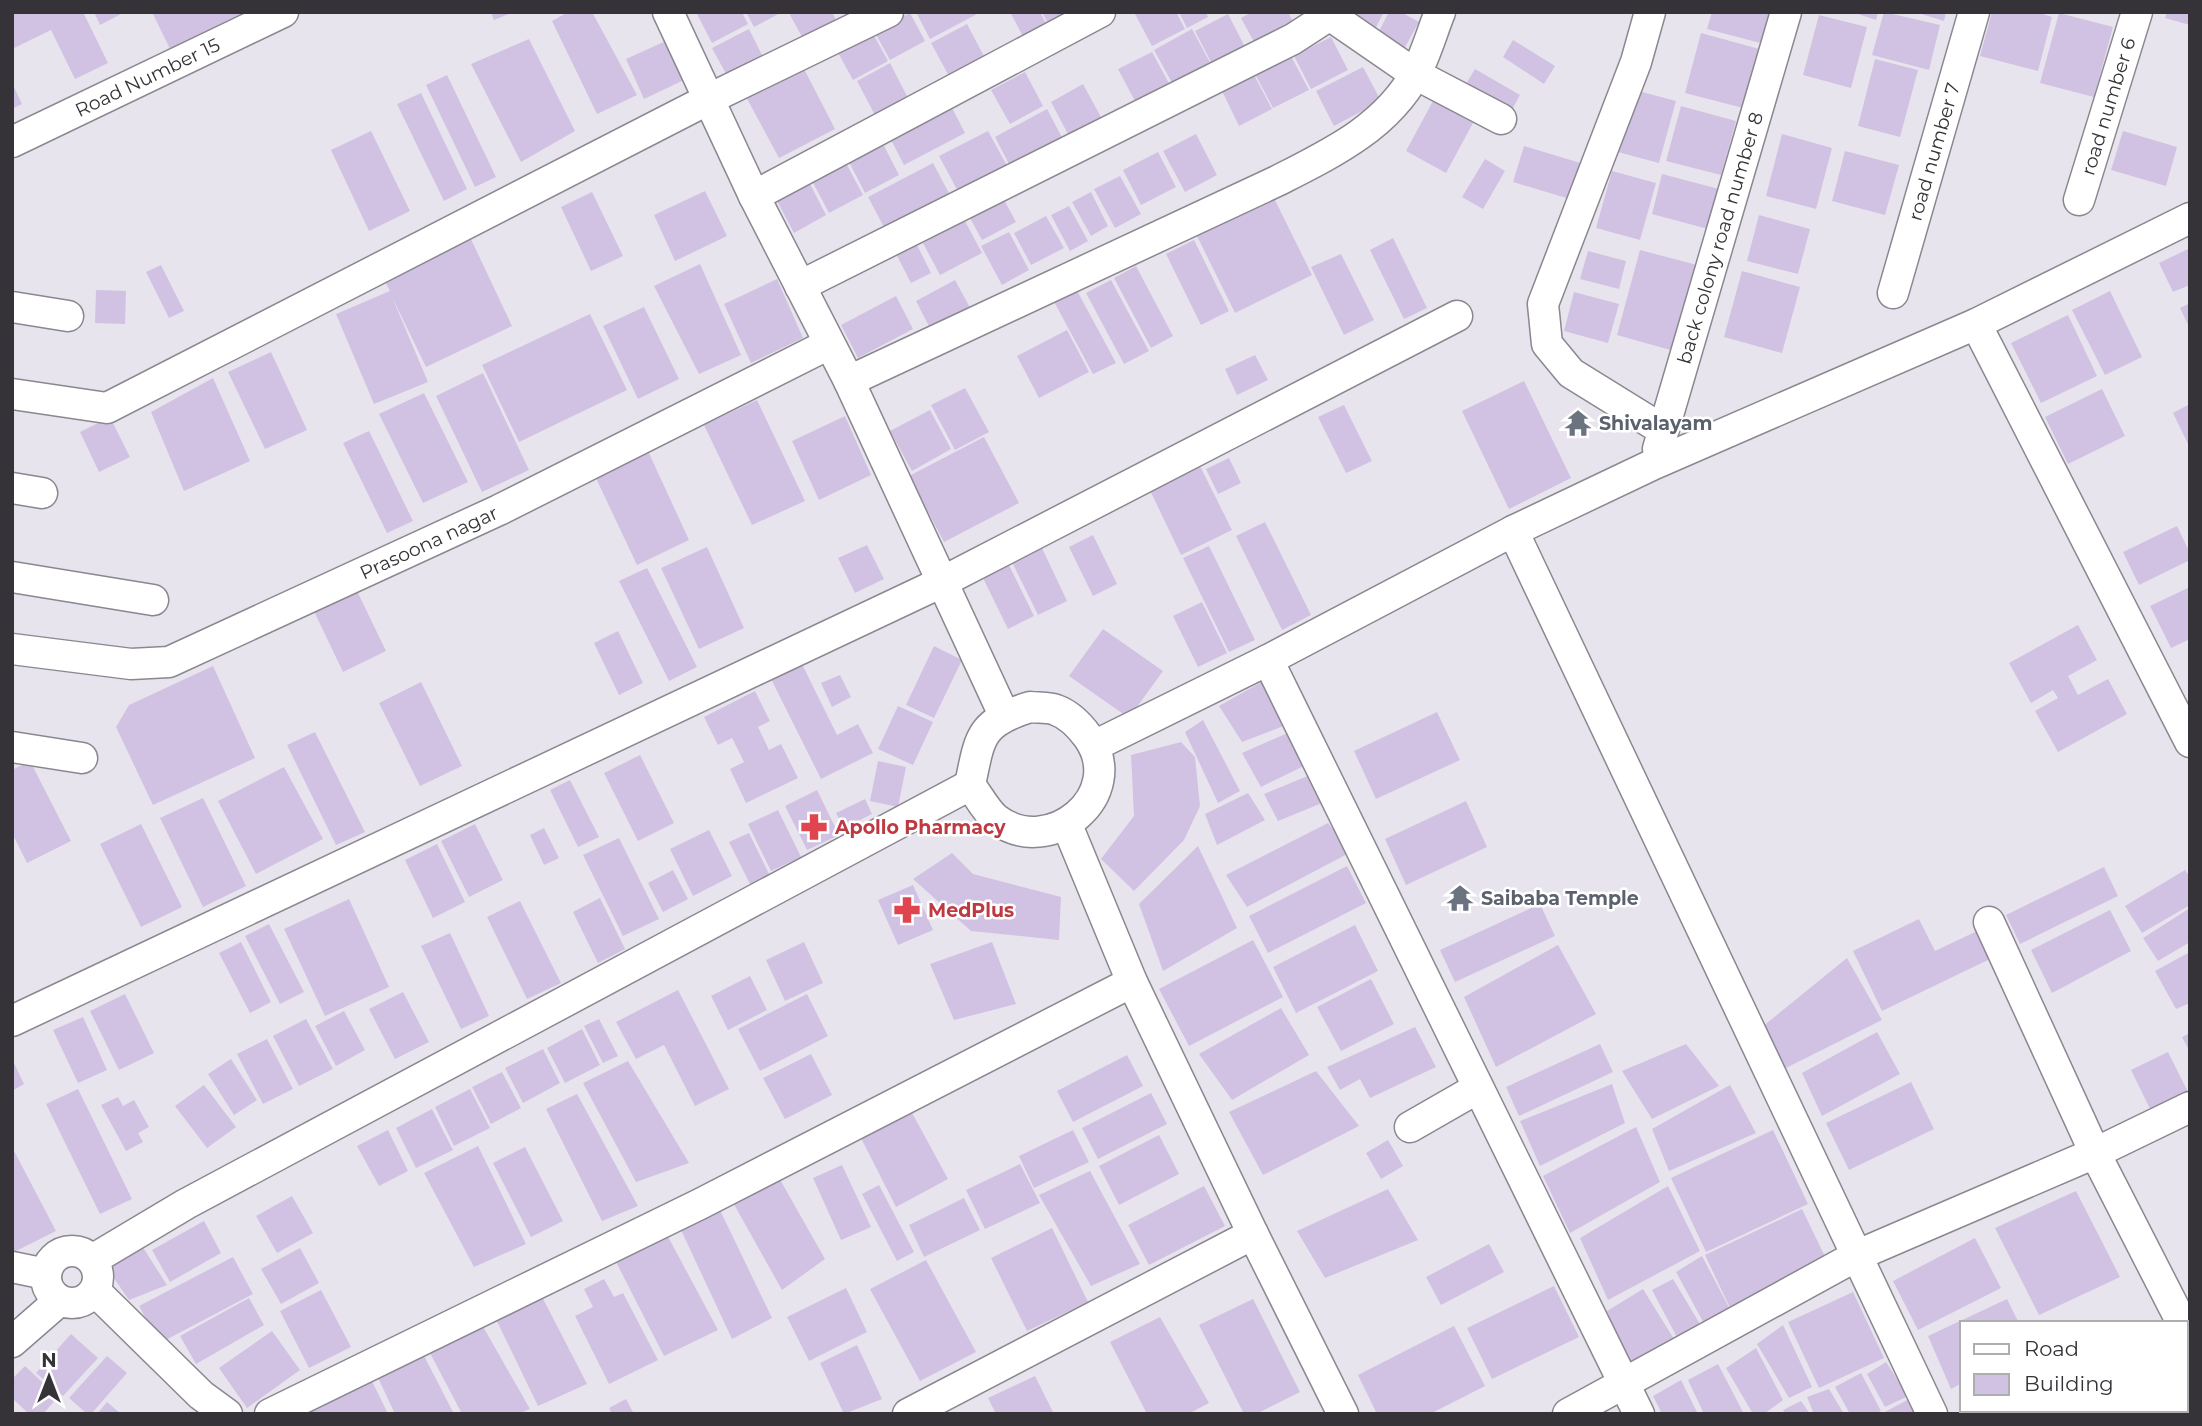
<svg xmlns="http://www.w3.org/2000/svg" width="2202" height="1426" font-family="Montserrat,sans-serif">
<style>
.building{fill:#d1c2e3}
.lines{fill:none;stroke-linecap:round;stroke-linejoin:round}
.street-casing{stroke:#8b8790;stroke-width:33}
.street{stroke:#fff;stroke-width:30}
.labels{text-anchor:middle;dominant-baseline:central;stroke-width:5;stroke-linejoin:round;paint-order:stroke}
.street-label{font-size:19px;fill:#353337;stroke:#fff}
.worship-label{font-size:19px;font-weight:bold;fill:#5b616d;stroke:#fff;text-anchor:start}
.health-label{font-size:19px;font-weight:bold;fill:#be3a42;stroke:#fff;text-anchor:start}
</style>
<rect width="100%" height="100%" fill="#e8e4ed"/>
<path class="building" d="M12,12h71l25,51 -33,16 -24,-49 -39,19z
M94,12h31l-25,13z
M152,12h95l-77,37z
M491,12h23l-20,8z
M568,12h24l45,83 -40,19 -45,-93z
M696,12h46l6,12 -36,19z
M746,12h36l-28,15z
M832,12l8,16 -33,18 -18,-33z
M916,12h65l-51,27z
M1010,12h30l9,17 -23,13z
M1042,12h45l-33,23z
M1138,12h38l9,17 -33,17 -17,-32z
M1179,12h27l2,5 -21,11z
M1252,12h36l10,19 -39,20 -18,-33z
M1346,12h38l-10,19z
M1389,12h12l18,10 -15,27 -27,-14z
M1712,12h64l-8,33 -61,-16z
M1852,12h26l-2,8z
M1884,12l56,13 -11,45 -57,-15z
M1915,12h31l-2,9z
M1992,12h44l16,5 -14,54 -58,-15z
M2167,12h23v13l-25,-7z
M910,13l15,28 -35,19 -16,-29z
M2059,13l54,14 -19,70 -54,-14z
M1228,14l17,33 -33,17 -17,-33z
M1819,15l48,12 -16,61 -48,-13z
M967,24l19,36 -36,18 -19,-35z
M749,29l18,36 -36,18 -19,-35z
M1192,29l22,41 -38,20 -22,-40z
M871,30l17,31 -35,19 -17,-31z
M1701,33l62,17 -16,59 -62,-16z
M1331,37l17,33 -37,19 -17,-33z
M529,39l46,92 -54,31 -50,-98z
M668,40l18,39 -42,20 -18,-40z
M1513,40l42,26 -11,18 -41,-27z
M1152,52l18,33 -34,18 -18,-34z
M1291,56l18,34 -36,18 -18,-34z
M1875,59l43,11 -18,67 -42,-11z
M801,63l34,66 -56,29 -35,-65z
M890,63l20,39 -33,17 -20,-38z
M1363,67l18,34 -47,25 -18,-35z
M1475,69l45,26 -11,20 -46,-26z
M1025,72l18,34 -33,18 -19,-34z
M1253,73l19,36 -33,17 -18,-37z
M447,75l49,102 -21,10 -49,-102z
M12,83l10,21 -10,5z
M1083,84l19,35 -33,17 -18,-34z
M1631,89l45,12 -17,62 -45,-12z
M421,93l46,96 -23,12 -47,-97z
M1433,101l40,22 -27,50 -40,-22z
M950,104l15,29 -61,32 -15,-29z
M1681,106l55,15 -15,54 -55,-14z
M1047,109l18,34 -53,27 -17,-33z
M371,131l39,80 -41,20 -38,-81z
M988,131l22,40 -49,26 -22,-41z
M2123,131l54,16 -11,39 -55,-16z
M1196,134l21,41 -32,17 -22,-41z
M1782,134l50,14 -16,61 -50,-13z
M882,142l17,33 -34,18 -17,-33z
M1524,146l60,18 -11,36 -60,-18z
M1845,151l54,14 -14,50 -53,-14z
M1158,152l18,35 -35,18 -18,-35z
M1485,159l20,12 -22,38 -21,-12z
M846,163l17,32 -34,18 -17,-32z
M933,163l18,34 -65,34 -18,-34z
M1612,171l44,12 -16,57 -44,-12z
M1662,174l57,15 -11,40 -56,-15z
M1120,176l21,38 -26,14 -21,-39z
M809,182l17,33 -32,18 -18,-34z
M998,189l18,33 -34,18 -18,-33z
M705,191l22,45 -52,25 -21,-46z
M592,192l31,64 -32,15 -30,-64z
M1091,192l17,34 -17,10 -19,-34z
M1273,196l39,79 -77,38 -39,-79z
M1069,206l19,35 -18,10 -19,-36z
M1759,215l51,14 -12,45 -51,-13z
M1046,216l18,32 -33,17 -17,-32z
M965,221l17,32 -42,22 -17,-32z
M1009,232l20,38 -27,15 -21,-39z
M470,237l42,89 -86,41 -34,-70 36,85 -54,22 -38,-90 54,-23 -7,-13z
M913,237l18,36 -20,10 -18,-35z
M1393,238l34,70 -23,11 -34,-69z
M1194,240l35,71 -28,14 -35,-71z
M2190,248v37l-17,7 -14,-29z
M1640,250l57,15 -23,86 -57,-16z
M1588,251l38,10 -7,28 -39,-10z
M1341,254l33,66 -30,15 -33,-68z
M700,264l41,91 -42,19 -45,-88z
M161,265l23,46 -15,7 -23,-46z
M1136,266l37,70 -22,12 -37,-70z
M1742,271l58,16 -18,66 -58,-16z
M777,279l26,59 -52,25 -27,-59z
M955,280l19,35 -40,21 -18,-35z
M1111,280l38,71 -25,13 -38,-71z
M1074,285l42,78 -23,11 -42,-78z
M96,290l30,1 -1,33 -30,-1z
M2110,291l32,66 -37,18 -33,-65z
M1574,292l45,12 -11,39 -44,-12z
M896,296l17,33 -55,29 -17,-33z
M2190,303v26l-10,-21z
M644,307l35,72 -41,20 -35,-73z
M590,314l37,76 -108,52 -37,-77z
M2068,315l29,61 -56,27 -30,-60z
M1067,330l22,42 -50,26 -22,-42z
M271,352l36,78 -42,19 -37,-77z
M1255,355l13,25 -31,15 -12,-26z
M483,373l46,97 -47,22 -46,-96z
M213,378l37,83 -66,30 -33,-79z
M1524,381l47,97 -62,31 -47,-98z
M965,388l24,44 -34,18 -24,-45z
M2102,389l23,47 -57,28 -23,-47z
M424,393l44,89 -45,21 -44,-89z
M757,400l48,101 -53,24 -48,-100z
M2190,404v44l-17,-35z
M1344,405l28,56 -26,12 -28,-56z
M930,410l21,39 -39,22 -22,-40z
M845,416l26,59 -52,25 -27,-59z
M110,417l20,40 -31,15 -19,-40z
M369,431l44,90 -26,12 -44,-90z
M984,437l35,66 -75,39 -35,-66z
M648,451l41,89 -52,25 -42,-89z
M1196,458l36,72 -51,25 -35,-73z
M1229,458l12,25 -23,11 -12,-25z
M1265,522l46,93 -29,15 -46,-94z
M2177,526l13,27v7l-51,25 -16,-33z
M1093,535l24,49 -24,12 -24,-49z
M867,545l17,34 -29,14 -17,-35z
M1041,546l26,55 -29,14 -27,-55z
M1209,546l46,94 -26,12 -46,-94z
M707,547l37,81 -45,21 -38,-81z
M1007,561l27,55 -26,13 -27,-55z
M647,568l50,99 -28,14 -50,-100z
M2190,587v52l-19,9 -21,-42z
M356,589l30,62 -43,21 -30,-63z
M1202,602l25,51 -29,14 -25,-51z
M2078,625l19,35 -29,16 10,19 30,-16 19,35 -69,38 -23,-41 23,-13 -5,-8 -22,13 -22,-40z
M1103,629l60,42 -34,47 -60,-42z
M618,631l25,52 -24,12 -25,-52z
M934,646l28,14 -28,58 -28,-13z
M799,658l38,77 21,-11 15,29 -52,26 -53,-106z
M213,666l42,92 -102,47 -37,-78 13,-22z
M840,675l11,22 -19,10 -11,-24z
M1265,680l24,44 -47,18 -23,-36z
M421,682l41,84 -42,20 -41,-83z
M755,691l15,30 -12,6 11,23 12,-6 17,34 -52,25 -16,-34 14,-7 -12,-24 -14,7 -14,-28z
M898,706l35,16 -20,43 -35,-16z
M1437,712l23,48 -84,39 -22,-48z
M1203,720l37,71 -22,12 -33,-71z
M1292,731l16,33 -47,23 -19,-34z
M315,732l50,100 -29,13 -49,-100z
M1181,742l14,15 5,49 -16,34 -50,51 -33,-32 33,-43 -3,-61z
M640,755l34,68 -36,18 -34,-68z
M30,761l41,80 -44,22 -15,-30v-63z
M878,761l28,6 -8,40 -28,-6z
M284,767l39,72 -67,35 -38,-73z
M1310,775l17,26 -49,20 -14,-27z
M570,780l29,57 -21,10 -28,-57z
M817,790l22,45 -32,15 -22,-44z
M1248,793l17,27 -48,25 -12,-31z
M203,798l43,88 -43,21 -43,-89z
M865,799l7,15 -28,14 -8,-15z
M1466,801l21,46 -81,38 -21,-46z
M778,810l23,47 -30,14 -23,-47z
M1328,823l23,29 -104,55 -21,-32z
M141,824l41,83 -41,20 -41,-83z
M475,824l28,56 -34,17 -28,-56z
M544,828l15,30 -15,7 -14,-30z
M709,830l23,46 -39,20 -23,-47z
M749,833l22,45 -19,10 -23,-46z
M619,838l40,81 -36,17 -40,-81z
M437,844l28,58 -32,16 -28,-58z
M1198,846l39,82 -74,43 -24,-67z
M952,853l21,21 88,23 -2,43 -88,-9 -58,-52z
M1347,866l19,37 -98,50 -19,-37z
M2104,867l14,29 -98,48 -14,-29z
M673,870l15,29 -25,13 -15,-29z
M2185,870l5,7v28l-48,28 -17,-27z
M913,885l20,45 -35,15 -20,-45z
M600,898l25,51 -27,14 -25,-51z
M349,899l40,88 -64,29 -41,-87z
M520,901l41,82 -34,16 -40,-82z
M1540,904l15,32 -100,46 -15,-32z
M2190,908v34l-32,19 -15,-23z
M2110,910l21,41 -79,42 -21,-43z
M1919,919l16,32 42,-20 13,28 -108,52 -29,-60z
M269,924l35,68 -24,12 -35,-68z
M1355,925l23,46 -82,42 -23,-46z
M450,933l39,83 -28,13 -40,-83z
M1253,940l30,57 -94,49 -30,-57z
M241,942l30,60 -21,11 -31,-60z
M804,942l19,41 -38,18 -19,-41z
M992,942l24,62 -62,16 -24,-56z
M1558,945l38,69 -100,53 -32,-70z
M2190,952v51l-14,6 -21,-38z
M1847,958l35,62 -98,49 -22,-42z
M750,976l17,34 -39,20 -17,-34z
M1371,979l23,45 -53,27 -24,-44z
M678,990l51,99 -34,17 -31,-61 -28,14 -20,-37z
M403,992l26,50 -34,17 -26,-50z
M125,994l29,59 -35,17 -29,-59z
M807,994l21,42 -68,35 -22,-42z
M1281,1008l28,47 -77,45 -33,-46z
M344,1011l21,39 -29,16 -21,-40z
M83,1017l24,53 -29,13 -25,-53z
M306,1019l27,50 -34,17 -26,-50z
M599,1019l19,37 -15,7 -19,-37z
M1415,1027l21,40 -66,31 -10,-19 -20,11 -13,-23z
M582,1029l18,36 -35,18 -18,-35z
M1877,1032l23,42 -78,42 -20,-43z
M2190,1033v19l-8,-15z
M267,1039l26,50 -30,15 -26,-50z
M1600,1044l13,28 -94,44 -13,-29z
M1686,1044l33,42 -67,33 -30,-48z
M543,1049l17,34 -37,20 -18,-35z
M2168,1052l22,44 -34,25 -25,-51z
M811,1054l21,41 -47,24 -22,-41z
M1127,1055l16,31 -70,36 -16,-31z
M12,1059l12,25 -12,7z
M231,1059l26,41 -23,15 -26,-41z
M628,1061l61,102 -53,19 -53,-99z
M1316,1071l43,55 -96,49 -34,-63z
M502,1072l19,36 -30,16 -19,-37z
M1911,1082l23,47 -85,41 -23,-47z
M1612,1084l13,39 -85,43 -20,-45z
M204,1085l32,42 -29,21 -32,-42z
M1730,1085l26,48 -87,38 -17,-42z
M78,1089l54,110 -32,15 -54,-110z
M470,1089l20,39 -36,18 -19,-39z
M1151,1093l16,31 -69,35 -16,-31z
M577,1094l61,112 -36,15 -56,-112z
M118,1097l5,9 11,-6 15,27 -11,6 5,9 -17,9 -25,-46z
M432,1109l21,41 -37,18 -20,-40z
M911,1111l37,68 -52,28 -36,-71z
M1636,1127l24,55 -90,51 -27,-57z
M388,1130l20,41 -29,15 -22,-40z
M1073,1130l16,32 -55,26 -15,-32z
M1773,1130l35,74 -102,48 -35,-74z
M1159,1135l20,39 -60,31 -20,-39z
M1388,1140l15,26 -22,13 -15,-26z
M478,1146l48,98 -52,23 -50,-94z
M12,1147l44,84 -44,22z
M525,1147l38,74 -32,16 -38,-74z
M1020,1164l20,39 -55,26 -19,-39z
M842,1165l29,62 -30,13 -28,-62z
M1090,1171l50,93 -49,22 -52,-91z
M778,1176l47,83 -43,31 -51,-91z
M879,1185l35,67 -17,9 -35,-67z
M1204,1186l21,40 -76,39 -21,-40z
M1668,1186l32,65 -92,49 -28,-62z
M1388,1189l30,51 -93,38 -28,-47z
M2076,1191l44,86 -81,38 -44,-87z
M292,1196l21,37 -36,20 -21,-37z
M964,1198l16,32 -56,27 -15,-32z
M718,1206l54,112 -40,21 -51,-109z
M1802,1209l28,58 -98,45 -27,-57z
M204,1221l17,32 -51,29 -18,-32z
M1052,1228l36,74 -61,29 -36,-73z
M666,1233l52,97 -54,26 -50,-98z
M1975,1238l26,50 -83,42 -25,-49z
M1489,1244l15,28 -63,33 -15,-28z
M142,1246l25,39 -38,15 -22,-32z
M300,1248l19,35 -38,21 -20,-35z
M1702,1256l31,59 -26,14 -31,-57z
M233,1257l20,37 -93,49 -21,-37z
M926,1260l50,92 -56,29 -50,-92z
M604,1279l10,18 9,-4 35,67 -49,24 -34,-68 18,-9 -9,-18z
M1673,1279l30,50 -23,14 -28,-53z
M1554,1286l25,51 -87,42 -25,-51z
M846,1288l21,44 -58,29 -22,-44z
M538,1289l49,95 -49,22 -46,-95z
M1643,1289l34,55 -45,27 -25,-60z
M321,1290l30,57 -42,21 -29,-57z
M1853,1292l31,66 -65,30 -31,-66z
M249,1298l15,27 -68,39 -16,-28z
M1253,1299l47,93 -44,22h-12l-45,-89z
M2007,1299l12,24h-57v60l-11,6 -23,-53z
M1160,1317l49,86 -21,11h-41l-37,-72z
M481,1323l49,86 -12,5h-56l-34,-65z
M1783,1325l29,62 -23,11 -32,-54z
M1454,1326l31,60 -55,28h-53l-19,-39z
M272,1331l28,39 -53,38 -28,-40z
M71,1334l27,24 -35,38 -27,-23z
M857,1345l25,54 -38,15 -24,-51z
M420,1348l34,66h-59l-22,-47z
M1756,1348l27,52 -19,14h-11l-27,-46z
M107,1356l20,17 -36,41h-4l-18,-16z
M1886,1362l22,34 -23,11 -18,-33z
M1718,1364l26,50h-40l-16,-34z
M25,1366l33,31 -15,17h-14l-17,-16v-19z
M1861,1373l20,38 -7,3h-24l-15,-27z
M1035,1376l19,38h-58l-8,-16z
M370,1377l18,37h-95z
M1681,1380l17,34h-36l-9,-18z
M1829,1389l15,25h-30l-7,-17z
M626,1399l8,15h-22l-3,-6z
M1909,1399l7,15h-35z
M2186,1400l4,14h-44l7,-4h33z
M1801,1401l9,13h-25l-2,-4z
M107,1402l14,12h-24z
M2075,1410h45l-7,4h-36z"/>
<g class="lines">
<defs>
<g id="street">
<path d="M668,12l86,184 95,185 155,334"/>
<path d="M1325,12l90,62 86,45"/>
<path d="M1650,12l-14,50 -93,242 4,40 24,29 92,57"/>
<path id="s1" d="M12,142l271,-130"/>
<path d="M754,196l346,-184"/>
<path id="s2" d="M2079,200l58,-188"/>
<path d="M800,286l493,-247 37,-24"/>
<path id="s3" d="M1893,293l81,-281"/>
<path d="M12,307l56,9"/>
<path d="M1976,324l214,418"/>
<path d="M849,381l428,-200c53,-27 109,-53 139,-108 10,-19 16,-41 24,-61"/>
<path d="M12,394l95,14 602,-309 179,-87"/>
<path id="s4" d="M1658,449l128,-437"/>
<path d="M12,488l30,5"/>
<path d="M1513,531l419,883"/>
<path d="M12,577l141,23"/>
<path id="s5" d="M12,649l119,15 38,-2 330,-152 330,-166"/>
<path d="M1268,660l371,754"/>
<path d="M1030,707c8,1 19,0 26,3 14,5 24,16 32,27 41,58 -39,123 -92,82 -10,-8 -18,-24 -26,-34 10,-48 9,-62 60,-78z"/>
<path d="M1094,746l174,-86 245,-129 141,-67 322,-140 214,-106"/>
<path d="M12,747l70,11"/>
<path d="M1067,825l65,157 121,252 90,180"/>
<path d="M1989,922l106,231 87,170"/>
<path d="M12,1021l930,-439 515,-266"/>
<path d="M1410,1127l68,-39"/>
<circle cx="72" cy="1277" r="26"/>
<path d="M92,1260l94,-56 784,-419"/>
<path d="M12,1267l34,7"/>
<path d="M95,1291l106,104 26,19"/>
<path d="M12,1342l47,-41"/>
<path d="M270,1414l430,-210 432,-222"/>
<path d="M908,1414l345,-180"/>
<path d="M1568,1414l290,-159 237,-102 95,-46"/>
</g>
</defs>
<use href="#street" class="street-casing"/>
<use href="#street" class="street"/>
</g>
<defs>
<symbol id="temple-bare" viewBox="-9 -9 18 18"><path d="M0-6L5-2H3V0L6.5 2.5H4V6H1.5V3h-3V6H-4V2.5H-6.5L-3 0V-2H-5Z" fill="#6b7280" stroke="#fff" stroke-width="2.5" paint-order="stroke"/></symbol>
<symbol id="pharmacy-bare" viewBox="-9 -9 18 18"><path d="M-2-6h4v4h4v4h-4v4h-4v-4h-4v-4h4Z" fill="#e0444e" stroke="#fff" stroke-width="2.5" paint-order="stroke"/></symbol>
</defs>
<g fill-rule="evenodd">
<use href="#temple-bare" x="1559" y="404" width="38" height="38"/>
<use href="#pharmacy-bare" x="795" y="808" width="38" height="38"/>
<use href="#temple-bare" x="1441" y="879" width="38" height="38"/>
<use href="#pharmacy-bare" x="888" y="891" width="38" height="38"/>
</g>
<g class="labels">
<g class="street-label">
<text stroke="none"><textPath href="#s1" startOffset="150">Road Number 15</textPath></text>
<text stroke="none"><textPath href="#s2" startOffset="98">road number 6</textPath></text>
<text stroke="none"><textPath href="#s3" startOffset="147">road number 7</textPath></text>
<text stroke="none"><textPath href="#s4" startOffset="220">back colony road number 8</textPath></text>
<text stroke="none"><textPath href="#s5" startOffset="444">Prasoona nagar</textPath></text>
</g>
<g class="worship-label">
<text x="1599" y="423">Shivalayam</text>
<text x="1481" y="898">Saibaba Temple</text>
</g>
<g class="health-label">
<text x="835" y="827">Apollo Pharmacy</text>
<text x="928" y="910">MedPlus</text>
</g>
</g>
<rect width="2202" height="1426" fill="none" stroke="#353337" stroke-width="28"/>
<rect x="1960" y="1321" width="228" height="91" fill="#ffffff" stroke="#aeadaf" stroke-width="2"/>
<rect x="1974" y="1344" width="35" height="10" fill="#ffffff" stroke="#aeadaf" stroke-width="2"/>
<text x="2024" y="1356" font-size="21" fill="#353337">Road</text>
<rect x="1974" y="1374" width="35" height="21" fill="#d1c2e3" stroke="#aeadaf" stroke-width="2"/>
<text x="2024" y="1391" font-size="21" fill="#353337">Building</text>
<g transform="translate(49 1377)" stroke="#ffffff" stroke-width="5" paint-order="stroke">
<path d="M0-5L12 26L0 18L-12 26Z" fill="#353337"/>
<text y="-10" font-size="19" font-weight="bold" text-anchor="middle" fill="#353337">N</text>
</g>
</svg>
